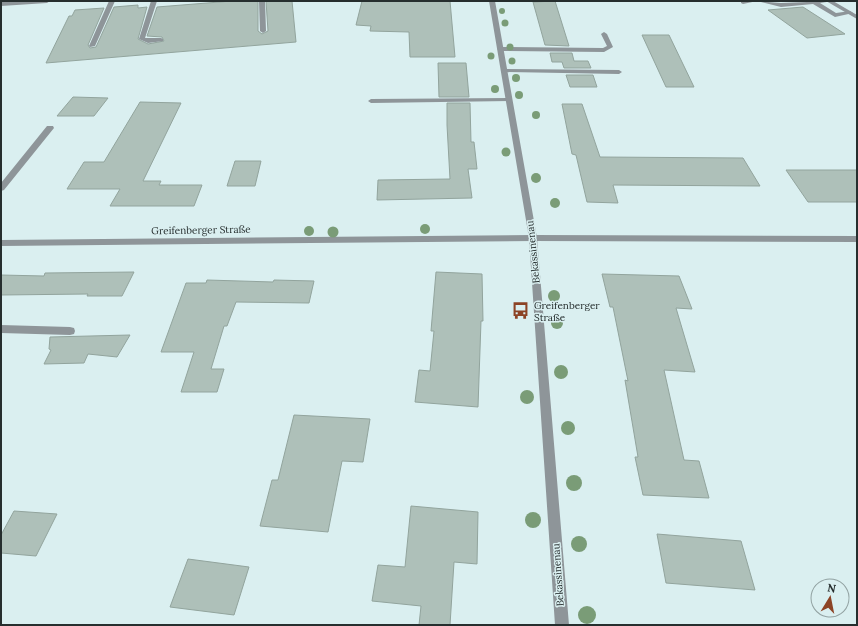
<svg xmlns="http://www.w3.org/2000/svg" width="858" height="626" font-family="Lora,serif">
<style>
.building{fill:#aec0b9;stroke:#92a49d}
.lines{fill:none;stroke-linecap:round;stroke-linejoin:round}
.service{fill:#8e9599;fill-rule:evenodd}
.minor{fill:#8e9599;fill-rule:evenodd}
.tertiary{fill:#8e9599;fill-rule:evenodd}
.tree{fill:#7a9c77}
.labels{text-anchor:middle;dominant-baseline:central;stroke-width:3;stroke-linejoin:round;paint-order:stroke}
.street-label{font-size:10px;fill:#262e2e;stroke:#daeff0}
.poi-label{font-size:10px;fill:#262e2e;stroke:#daeff0;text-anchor:start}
</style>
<rect width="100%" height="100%" fill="#daeff0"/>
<path class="building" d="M232,1h26v30l4,3 6,-3 -2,-30h26l4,41 -250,21 23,-47h3l3,-6 29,-2 -16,37 2,3 6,-1 18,-40 24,-2v3l9,-1 -9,32 10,5 16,-3 -2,-4 -15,-1 10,-29z
M362,1h88l5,56h-45l-1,-25 -39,-1 1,-5 -15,-1z
M555,1l14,45 -24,-1 -12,-43z
M803,7l42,27 -38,4 -39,-28z
M642,35h27l25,52h-28z
M550,53h22l2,8h14l3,7h-27l-2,-6h-10z
M438,63h28l3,34h-30z
M566,75h27l4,12h-27z
M73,97l35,1 -14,18h-37z
M140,102l41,1 -38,78h18l-2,4h43l-8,21h-84l10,-17h-53l17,-27h20z
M447,103h23l1,39h3l3,27h-9l4,29 -95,2 1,-20 72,-1 -3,-54z
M562,104h20l18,53 143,1 17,28 -147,-1 5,18 -31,-1 -11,-47 -4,-1z
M235,161h26l-6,25h-28z
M786,170h71v32h-49z
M134,272l-12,24h-35l1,-2 -87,1v-20l43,1 1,-3z
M436,272l46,2 1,47h-2l-3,86 -63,-5 4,-32 11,1 4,-40h-3z
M602,274l77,2 13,33 -16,-1 19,64 -31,-2 20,90 15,1 10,37 -66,-3 -8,-38h3l-13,-77 3,1 -15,-74h-3z
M207,280l66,2 1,-2 40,1 -5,22 -73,-1 -9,24h-3l-13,43h13l-7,23h-36l13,-40h-33l25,-69h20z
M130,335l-13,22 -29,-3 -4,9 -40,1 7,-14 -2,-1 1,-12z
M294,415l76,4 -7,43 -21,-1 -14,71 -68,-6 12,-46h6z
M411,506l67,6 -1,52 -23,-2 -4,63h-31l2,-19 -49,-5 6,-36 27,2z
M14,511l43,3 -21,42 -35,-3v-18z
M657,534l84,7 14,49 -89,-7z
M188,559l61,8 -15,48 -64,-8z"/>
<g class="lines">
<path class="service" d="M109,1h6l-20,45 -5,1 -1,-1z
M151,1h6l-12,37h16l2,1v2l-15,2 -9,-4z
M259,1h6l1,30 -3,2 -3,-2z
M741,1h16l-14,3 -2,-1z
M757,1l24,2 52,-2 -13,2 16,10 14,-2 3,2 -18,4 -22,-13 -32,3z
M604,32l3,2 6,13 -9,5 -104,-1 -3,-2 3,-2 103,1 4,-2 -6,-12z
M504,69l115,1 3,2 -3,2 -117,-2 -1,-1z
M509,98l3,2 -1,1 -140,2 -3,-2 3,-2z
M47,126h6l1,2 -50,62 -3,1v-8z
M1,325l69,2 4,1 1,3 -1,3 -4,1 -69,-2z"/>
<path class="minor" d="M23,1h27l-3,2 -46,3v-4z
M826,1h7l24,14v4z
M533,235l324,1v6l-324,-1 -532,5v-6z"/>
<path class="tertiary" d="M489,1h6l42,237 32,387h-14l-26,-387z"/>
</g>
<g class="tree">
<circle cx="502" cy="11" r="3"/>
<circle cx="505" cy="23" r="3.5"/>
<circle cx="510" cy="47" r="3.5"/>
<circle cx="491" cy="56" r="3.5"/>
<circle cx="512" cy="61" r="3.5"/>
<circle cx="516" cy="78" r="4"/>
<circle cx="495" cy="89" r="4"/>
<circle cx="519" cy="95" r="4"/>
<circle cx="536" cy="115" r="4"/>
<circle cx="506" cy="152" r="4.5"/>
<circle cx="536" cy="178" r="5"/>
<circle cx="555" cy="203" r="5"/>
<circle cx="425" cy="229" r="5"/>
<circle cx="309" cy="231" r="5"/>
<circle cx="333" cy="232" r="5.5"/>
<circle cx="554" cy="296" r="6"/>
<circle cx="557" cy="323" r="6"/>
<circle cx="561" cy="372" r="7"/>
<circle cx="527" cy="397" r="7"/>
<circle cx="568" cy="428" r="7"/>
<circle cx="574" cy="483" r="8"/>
<circle cx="533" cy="520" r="8"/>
<circle cx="579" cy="544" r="8"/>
<circle cx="587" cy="615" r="9"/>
</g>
<defs>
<symbol id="bus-bare" viewBox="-9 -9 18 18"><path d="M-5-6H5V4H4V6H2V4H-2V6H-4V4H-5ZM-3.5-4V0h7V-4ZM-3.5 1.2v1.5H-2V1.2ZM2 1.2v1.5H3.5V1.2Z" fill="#8c4325" stroke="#daeff0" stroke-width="2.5" paint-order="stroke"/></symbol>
</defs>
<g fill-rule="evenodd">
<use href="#bus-bare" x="508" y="298" width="25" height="25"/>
</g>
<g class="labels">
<g class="street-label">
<text transform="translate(201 230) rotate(-1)">Greifenberger Straße</text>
<text transform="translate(533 252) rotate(-96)">Bekassinenau</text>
<text transform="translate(558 575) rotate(-94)">Bekassinenau</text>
</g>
<g class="poi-label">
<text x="534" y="305">Greifenberger<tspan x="534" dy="12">Straße</tspan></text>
</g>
</g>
<rect width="858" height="626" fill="none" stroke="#262e2e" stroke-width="4"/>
<g transform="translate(830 598) rotate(10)"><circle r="19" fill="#daeff0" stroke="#92a2a2"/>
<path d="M0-3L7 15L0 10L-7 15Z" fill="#8c4325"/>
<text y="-6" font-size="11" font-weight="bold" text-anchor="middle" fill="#262e2e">N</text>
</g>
</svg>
